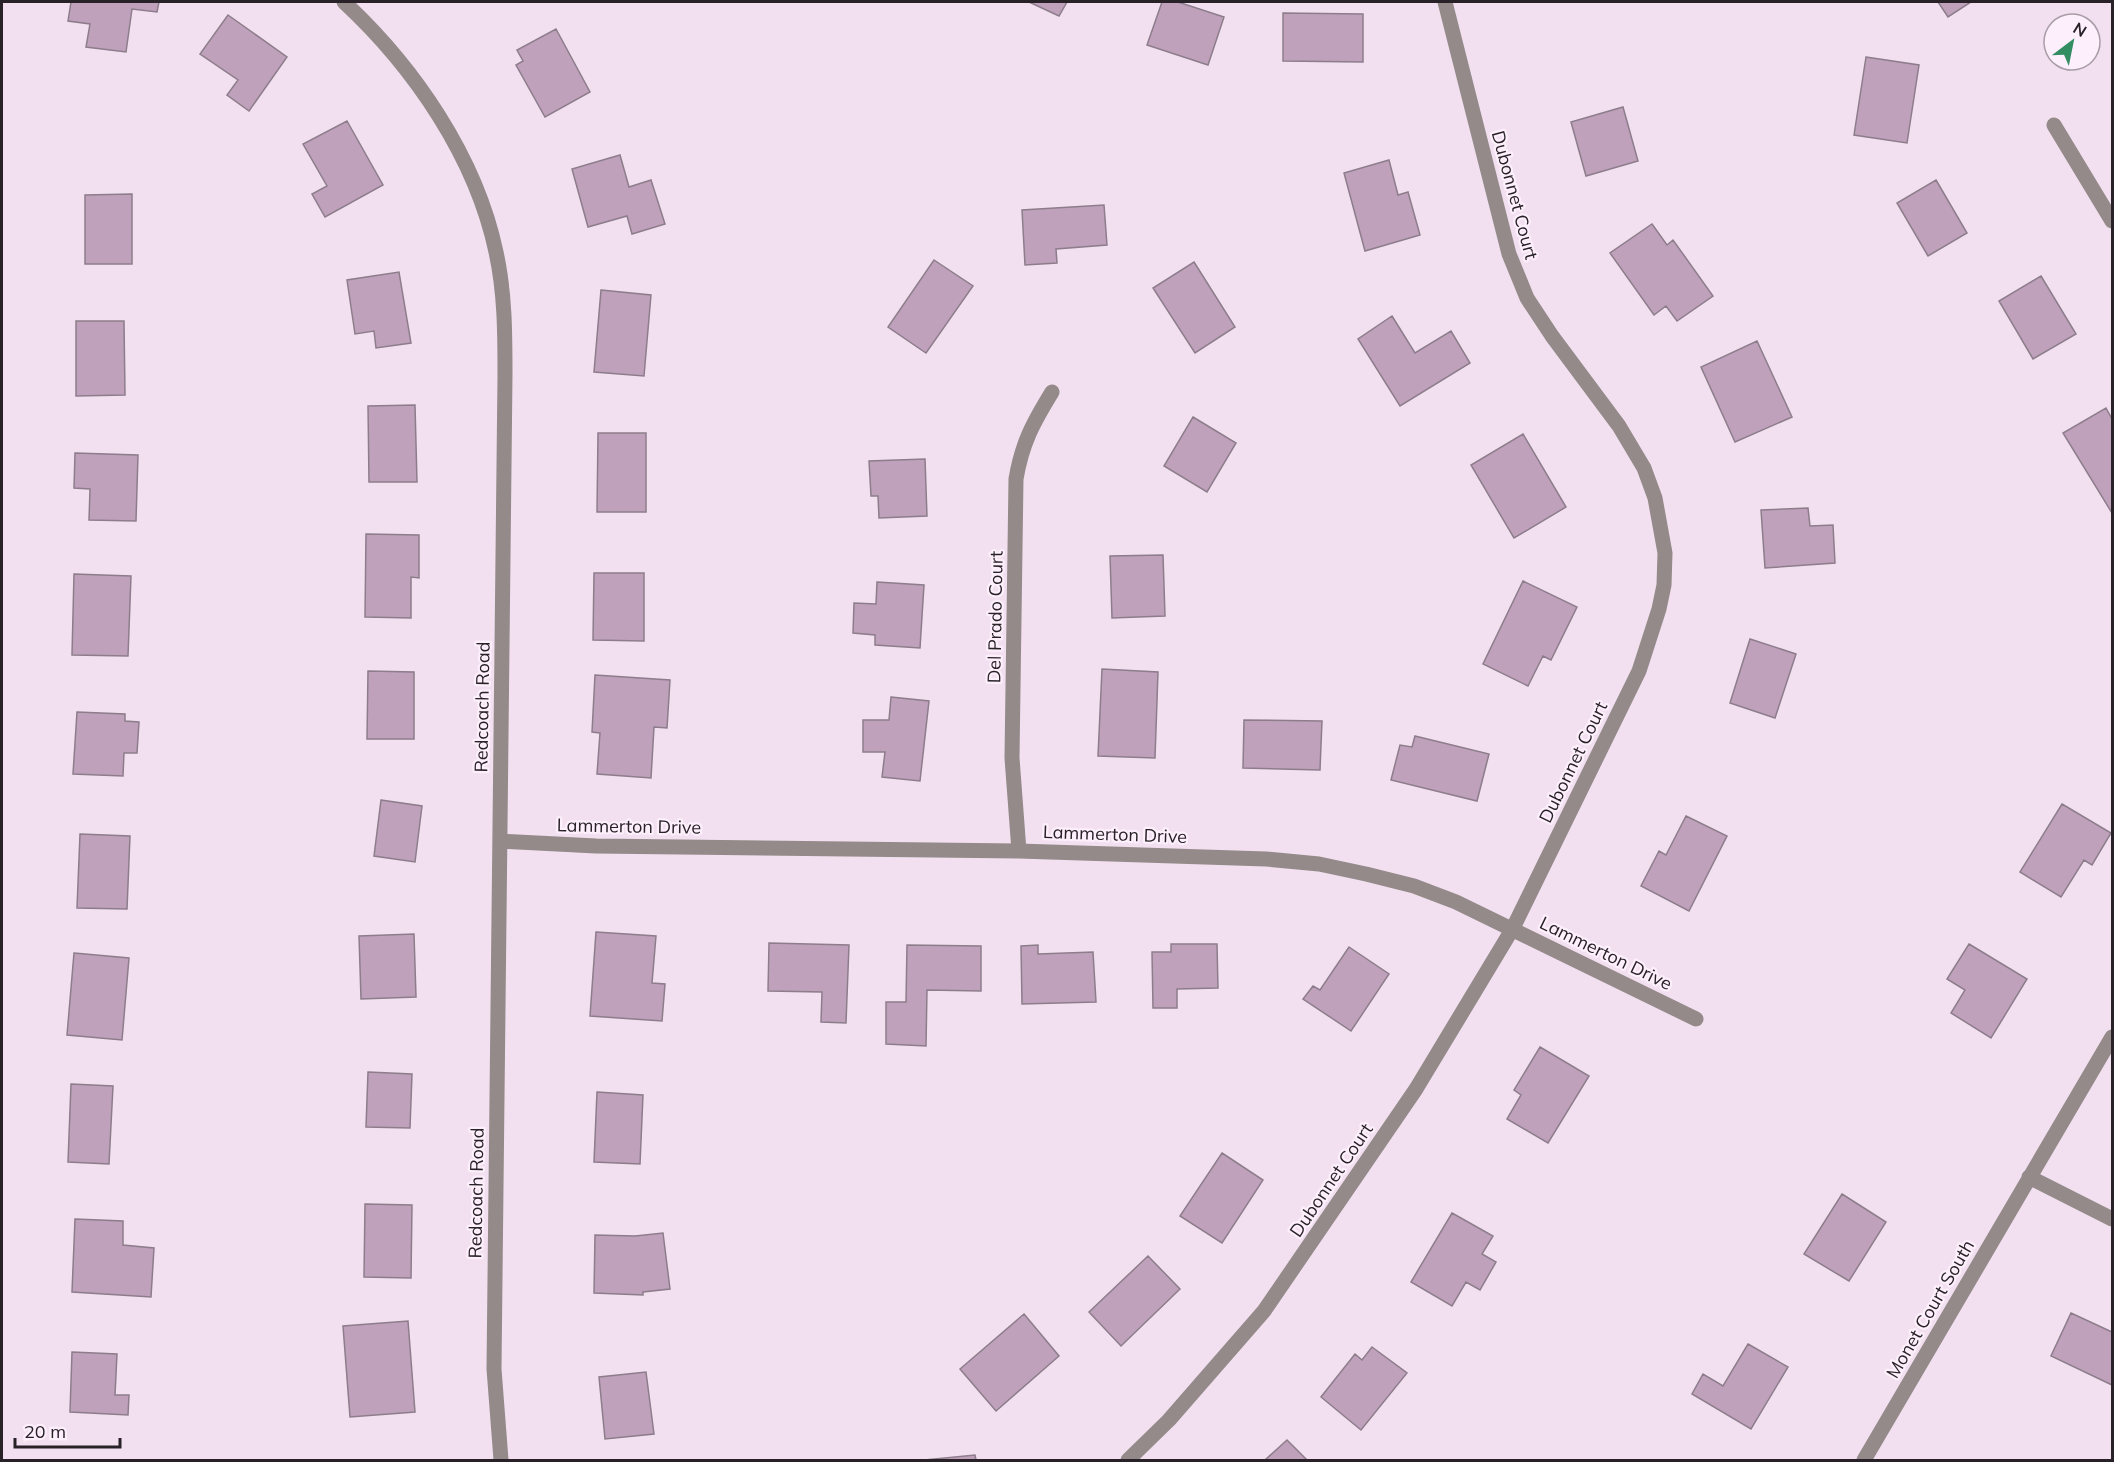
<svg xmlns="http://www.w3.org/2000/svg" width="2114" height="1462" font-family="Mulish,sans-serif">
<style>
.building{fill:#bfa1bc;stroke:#8d7d8b;stroke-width:1.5}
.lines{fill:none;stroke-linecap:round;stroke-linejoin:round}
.minor{stroke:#948a89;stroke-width:15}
.labels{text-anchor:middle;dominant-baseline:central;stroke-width:4.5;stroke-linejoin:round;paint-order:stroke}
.street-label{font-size:18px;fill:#282228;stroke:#fdeffb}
</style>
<rect width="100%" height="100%" fill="#f2e0f0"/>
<path class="building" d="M71,2h88l-2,10 -25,-3 -6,43 -40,-5 4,-23 -22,-3z
M1029,2h38l-8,14z
M1162,2h16l46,15 -16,48 -61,-20z
M1938,2h33l-23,15z
M1283,13l80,1v48l-80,-1z
M228,15l59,42 -38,54 -22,-16 11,-15 -38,-26z
M556,29l34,63 -45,25 -29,-52 7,-4 -6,-11z
M1866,57l53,8 -12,78 -53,-8z
M1623,107l15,54 -52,15 -15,-54z
M347,121l36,64 -58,32 -13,-23 15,-8 -24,-42z
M620,155l9,32 22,-7 14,44 -33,10 -5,-18 -39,11 -16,-58z
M1389,160l9,35 10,-3 12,43 -55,16 -21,-78z
M1936,180l31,53 -39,23 -31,-53z
M132,194v70h-47v-69z
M1104,205l3,40 -51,4 1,14 -32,2 -3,-55z
M1652,224l15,21 6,-5 40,56 -36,25 -11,-15 -12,9 -44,-62z
M934,260l39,26 -47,67 -38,-26z
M1194,262l41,65 -40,26 -42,-65z
M399,272l12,71 -35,5 -2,-17 -19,3 -8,-54z
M2041,276l35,58 -43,25 -34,-58z
M601,290l50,5 -7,81 -50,-4z
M1392,316l23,37 36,-22 19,32 -70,43 -42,-67z
M76,321h48l1,74 -49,1z
M1757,341l35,76 -57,25 -34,-75z
M415,405l2,77h-48l-1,-76z
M2106,408l6,11v94l-49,-80z
M1193,417l43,26 -29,49 -43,-26z
M598,433h48v79h-49z
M1523,434l43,73 -52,31 -43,-73z
M75,453l63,2 -2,66 -47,-1 1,-31 -16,-1z
M925,459l2,57 -48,2 -1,-22h-7l-2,-35z
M1808,508l2,18 23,-1 2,38 -70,5 -4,-58z
M366,534l53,1v43l-8,-1v41l-46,-1z
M1163,555l2,61 -53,2 -2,-62z
M594,573h50v68l-51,-1z
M74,574l57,2 -3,80 -56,-1z
M1523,581l54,26 -26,53 -8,-4 -15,30 -45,-22z
M877,582l47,3 -4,63 -45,-3v-10l-22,-2 1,-30 22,1z
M1750,639l46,15 -21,64 -45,-15z
M1102,669l56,3 -3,86 -57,-2z
M368,671l46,1v67h-47z
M595,675l75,5 -3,48 -13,-1 -3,51 -54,-4 3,-41 -8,-1z
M891,697l38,4 -9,80 -38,-4 3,-25h-22v-32h26z
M77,712l48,2v7l14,1 -2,31h-13l-1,23 -50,-2z
M1244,720l78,1 -2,49 -77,-2z
M1415,736l74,18 -12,47 -86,-21 9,-35 12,2z
M381,800l41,6 -7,56 -41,-6z
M2062,804l49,29 -19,32 -8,-5 -23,37 -41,-25z
M1686,816l41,20 -38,75 -48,-25 18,-35 7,4z
M80,834l50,2 -3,73 -50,-1z
M596,932l60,4 -4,47 13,1 -3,37 -72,-5z
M414,934l2,63 -55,2 -2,-63z
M769,943l80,2 -3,78 -25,-1 1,-30 -54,-1z
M1171,944h46l1,44 -41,1v19h-24l-1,-56h19z
M1969,944l58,35 -36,59 -40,-25 14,-23 -18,-11z
M907,945l74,1v45l-54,-1 -1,56 -40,-2v-42h20z
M1038,945v9l55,-2 3,50 -74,2 -1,-58z
M1349,947l40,27 -38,57 -48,-32 10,-13 7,4z
M74,953l55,5 -7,82 -55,-5z
M1540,1047l49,29 -41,67 -41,-24 14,-24 -7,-5z
M368,1072l44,2 -2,54 -44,-1z
M71,1084l42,2 -4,78 -41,-2z
M597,1092l46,3 -3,69 -46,-2z
M1222,1153l41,27 -41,63 -42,-27z
M1842,1194l44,28 -37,59 -45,-27z
M365,1204l47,1 -1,73 -47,-1z
M1452,1213l41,23 -11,18 14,8 -16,28 -14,-8 -14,24 -41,-24z
M75,1219l48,2v24l31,3 -3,49 -79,-5z
M663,1233l7,56 -27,3v3l-49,-2 1,-58 40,1z
M1148,1256l32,33 -59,57 -32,-34z
M2071,1313l41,19v53l-61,-29z
M1024,1314l35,42 -63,55 -36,-42z
M408,1321l7,91 -65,5 -7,-91z
M1748,1344l40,23 -37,62 -59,-35 11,-20 20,12z
M1372,1347l35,26 -46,57 -40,-33 34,-43 7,6z
M72,1352l45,2 -2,41h14l-1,20 -58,-3z
M646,1372l8,62 -49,5 -6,-62z
M1287,1440l20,20h-42z
M975,1455l1,5h-52z"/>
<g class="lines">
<path class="minor" d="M344,2c70,65 132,155 152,250 9,41 9,82 9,123l-11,994 7,91
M2054,125l58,96
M500,841l96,5 423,5 247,8 53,5 47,10 48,12 42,16 240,117
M1019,851l-7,-93 4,-279c6,-36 17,-56 36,-87
M2029,1177l83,42
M1128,1460l41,-40 95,-109 152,-222 97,-161 126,-257 20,-62 5,-24 1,-32 -10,-55 -11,-30 -25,-42 -67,-90 -25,-38 -18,-44 -64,-252
M1864,1460l248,-423"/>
</g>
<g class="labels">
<g class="street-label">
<text transform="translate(1515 195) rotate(75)">Dubonnet Court</text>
<text transform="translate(995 617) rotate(-89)">Del Prado Court</text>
<text transform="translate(482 707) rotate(-89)">Redcoach Road</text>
<text transform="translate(1573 762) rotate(-64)">Dubonnet Court</text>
<text transform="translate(629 826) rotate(1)">Lammerton Drive</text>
<text transform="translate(1115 834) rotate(2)">Lammerton Drive</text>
<text transform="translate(1606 953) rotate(26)">Lammerton Drive</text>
<text transform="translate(1331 1180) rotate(-56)">Dubonnet Court</text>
<text transform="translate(476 1193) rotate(-89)">Redcoach Road</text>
<text transform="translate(1930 1309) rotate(-60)">Monet Court South</text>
</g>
</g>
<rect width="2114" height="1462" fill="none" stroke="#282228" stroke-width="6"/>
<g transform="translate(2072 42) rotate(32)"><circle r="28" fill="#fdeffb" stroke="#a89da7" stroke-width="1.5"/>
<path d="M0-4.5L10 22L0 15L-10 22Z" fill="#328d63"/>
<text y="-9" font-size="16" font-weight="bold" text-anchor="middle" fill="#282228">N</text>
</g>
<path d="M15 1438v9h105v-9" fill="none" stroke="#282228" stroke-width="3"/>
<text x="24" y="1438" font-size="18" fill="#282228" stroke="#fdeffb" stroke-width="4.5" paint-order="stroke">20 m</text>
</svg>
